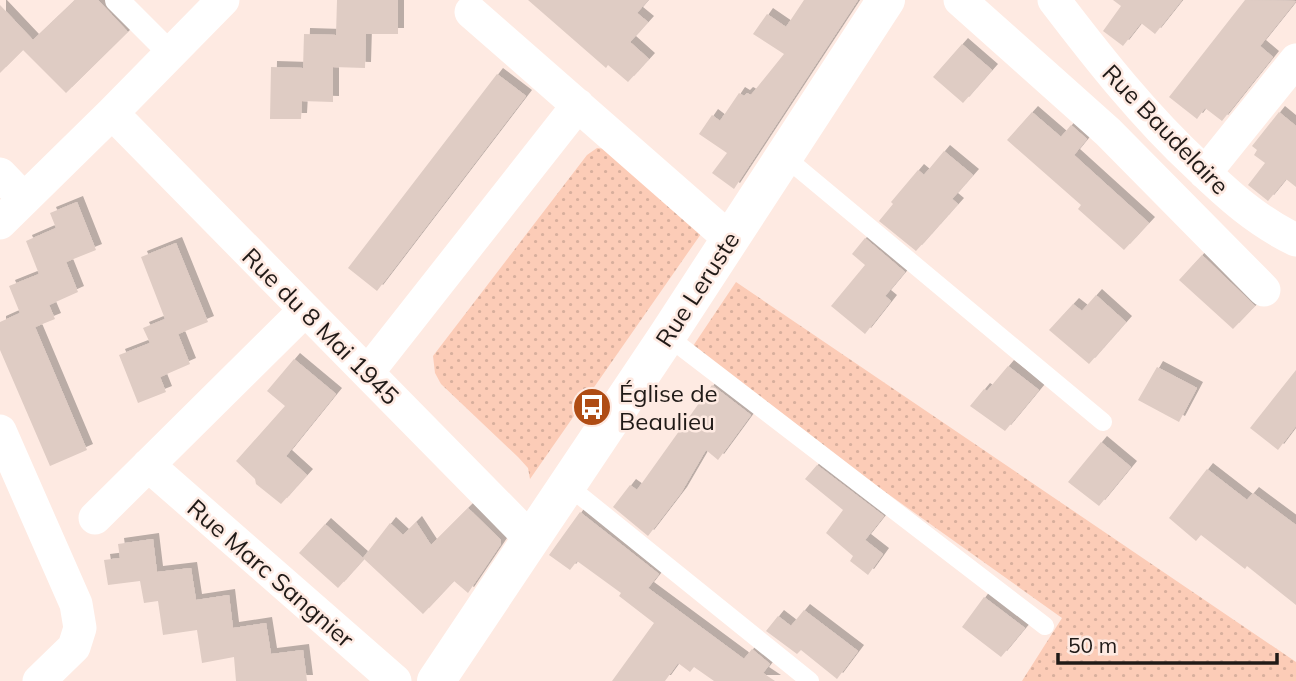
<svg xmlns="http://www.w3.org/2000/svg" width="1296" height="681" font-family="Mulish,sans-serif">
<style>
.grass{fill:url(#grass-dots)}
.building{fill:#dfccc4;filter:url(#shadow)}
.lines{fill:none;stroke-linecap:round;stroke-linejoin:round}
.service{stroke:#fff;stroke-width:18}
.pedestrian{stroke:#fff;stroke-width:24}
.minor{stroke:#fff;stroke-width:33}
.tertiary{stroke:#fff;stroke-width:38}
.labels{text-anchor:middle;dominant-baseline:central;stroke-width:5;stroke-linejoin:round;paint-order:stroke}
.street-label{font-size:24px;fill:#201a17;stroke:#feeae2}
.poi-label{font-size:24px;fill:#201a17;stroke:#feeae2;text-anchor:start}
</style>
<defs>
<pattern id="grass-dots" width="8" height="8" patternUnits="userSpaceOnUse" patternTransform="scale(1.75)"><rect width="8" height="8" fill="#fcccb7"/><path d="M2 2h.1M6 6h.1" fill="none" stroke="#d8af9d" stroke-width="1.8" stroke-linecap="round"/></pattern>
<filter id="shadow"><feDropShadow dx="6" dy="-6" stdDeviation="0" flood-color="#0004"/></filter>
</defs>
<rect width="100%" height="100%" fill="#feeae2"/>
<path class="grass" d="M597,148l11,1 95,82 -173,248 -2,-11 -10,-11 -77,-73 -6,-11 -2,-17 154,-201z
M736,282l560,380v19h-274l40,-63 -373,-266z"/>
<path class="building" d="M75,0h23l30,32 -62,61 -43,-43 -23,23v-68l33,35z
M337,0h61v34h-32l-1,34 -32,-1v35l-31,-1 -1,18h-31l1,-52 32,1 1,-34 32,1z
M528,0h120l-11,13 11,9 -18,20 19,17 -21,23 -20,-17 -2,3z
M804,0h54l-124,189 -22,-16 15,-20 -28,-19 13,-19 8,6 19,-28 5,3 3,-3 4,2 33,-41 -31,-20 14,-20 19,13z
M1113,0h69l-27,34 -14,-11 -18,23 -20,-15 18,-25z
M1245,0l51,1 -36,45 13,11 -51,64 -17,-13 -8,11 -28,-22z
M962,44l30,26 -29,33 -30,-26z
M497,74l29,22 -149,195 -29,-23z
M1032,112l29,25 10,-12 16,14 -13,16 75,68 -25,27 -46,-41 3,-4 -74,-65z
M1279,112l17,14v61l-10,-8 -18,22 -20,-16 17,-22 -11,-8 3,-5 -5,-4z
M944,151l29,24 -21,24 6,5 -42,47 -37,-30 14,-17 -2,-2 27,-32 6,5z
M77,202l19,48 -30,12 12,30 -29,13 6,14 -20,8 52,123 -37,16 -50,-116v-28l20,-9 -11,-27 30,-12 -13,-33 30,-13 -6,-15z
M865,238l40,34 -20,24 6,5 -26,33 -34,-28 34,-41 -13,-11z
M176,243l32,79 -30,12 12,30 -30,13 6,15 -28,11 -19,-48 31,-12 -7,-15 22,-9 -24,-62z
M1202,255l53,51 -22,23 -54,-49z
M1096,295l30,27 -37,42 -40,-34 24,-26 9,7z
M294,359l42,35 -50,62 21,19 -26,29 -25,-20 -1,-5 -19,-18 49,-55 -18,-15z
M1008,366l31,24 -34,41 -35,-25 14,-17 3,2z
M1157,367l40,21 -18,34 -41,-22z
M1296,370v56l-18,24 -28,-22z
M712,385l39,30 -33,45 -12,-10 -25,43 -33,43 -35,-29 17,-22 7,5z
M1101,442l30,25 -32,39 -31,-24z
M817,465l67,51 -19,24 18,14 -15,21 -18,-14 3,-5 -27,-23 17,-23 -38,-31z
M1207,469l40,31 6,-7 43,32v80l-49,-39 -2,3 -44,-34 -5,6 -27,-23z
M468,508l33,32v4l-33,49 -14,-12 -31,33 -59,-55 -26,29 -39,-35 26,-29 38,34 27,-35 13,12 13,-13 15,23z
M580,512l79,62 -11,14 96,71 8,-10 18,15 -7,9 12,8h-61l-20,-14 -4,5 -12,-9 -13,18h-53l42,-58 -35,-27 2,-3 -44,-32 -7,9 -21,-15z
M153,539l4,33 34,-4 5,32 33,-5 4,33 33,-5 5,31 32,-4 4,31h-71l-2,-24 -32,6 -5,-33 -34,5 -5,-34 -14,2 -4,-22 -32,4 -4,-25 16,-2 -2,-14z
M984,597l41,31 -24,29 -39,-30z
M804,610l54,41 -21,28 -36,-29 -4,4 -31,-23 12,-15 13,10z"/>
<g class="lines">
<path class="service" d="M785,157l318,265
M667,336l378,290
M567,485l243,196"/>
<path class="pedestrian" d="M117,0l54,54"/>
<path class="minor" d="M960,0l148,132 156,158
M1054,0c45,59 90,116 144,166 30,29 60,56 98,74
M471,12l259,227
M112,113l418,425
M1205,173l91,-113
M0,174l24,25
M0,223l112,-110 111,-113
M368,372l210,-267
M0,431l76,173 4,24 -6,19 -35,34
M148,465l247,216
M95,518l210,-208"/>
<path class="tertiary" d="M436,681l231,-345 219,-336"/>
</g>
<defs>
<symbol id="bus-disc" viewBox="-11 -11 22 22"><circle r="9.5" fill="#af4c14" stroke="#feeae2"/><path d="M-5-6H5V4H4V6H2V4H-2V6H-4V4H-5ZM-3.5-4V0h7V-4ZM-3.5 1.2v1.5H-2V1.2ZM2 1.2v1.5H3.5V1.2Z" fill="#fff"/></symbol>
</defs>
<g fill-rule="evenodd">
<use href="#bus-disc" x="570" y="385" width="44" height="44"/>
</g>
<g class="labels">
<g class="street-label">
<text transform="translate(1166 129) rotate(46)">Rue Baudelaire</text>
<text transform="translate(697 289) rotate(-57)">Rue Leruste</text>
<text transform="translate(321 326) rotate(45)">Rue du 8 Mai 1945</text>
<text transform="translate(271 573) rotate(41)">Rue Marc Sangnier</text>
</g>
<g class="poi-label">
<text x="619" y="393">Église de<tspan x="619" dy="28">Beaulieu</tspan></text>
</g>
</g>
<path d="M1058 653v10h219v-10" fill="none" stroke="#201a17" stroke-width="3.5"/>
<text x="1068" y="653" font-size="21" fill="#201a17" stroke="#feeae2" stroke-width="5" paint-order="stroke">50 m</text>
</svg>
